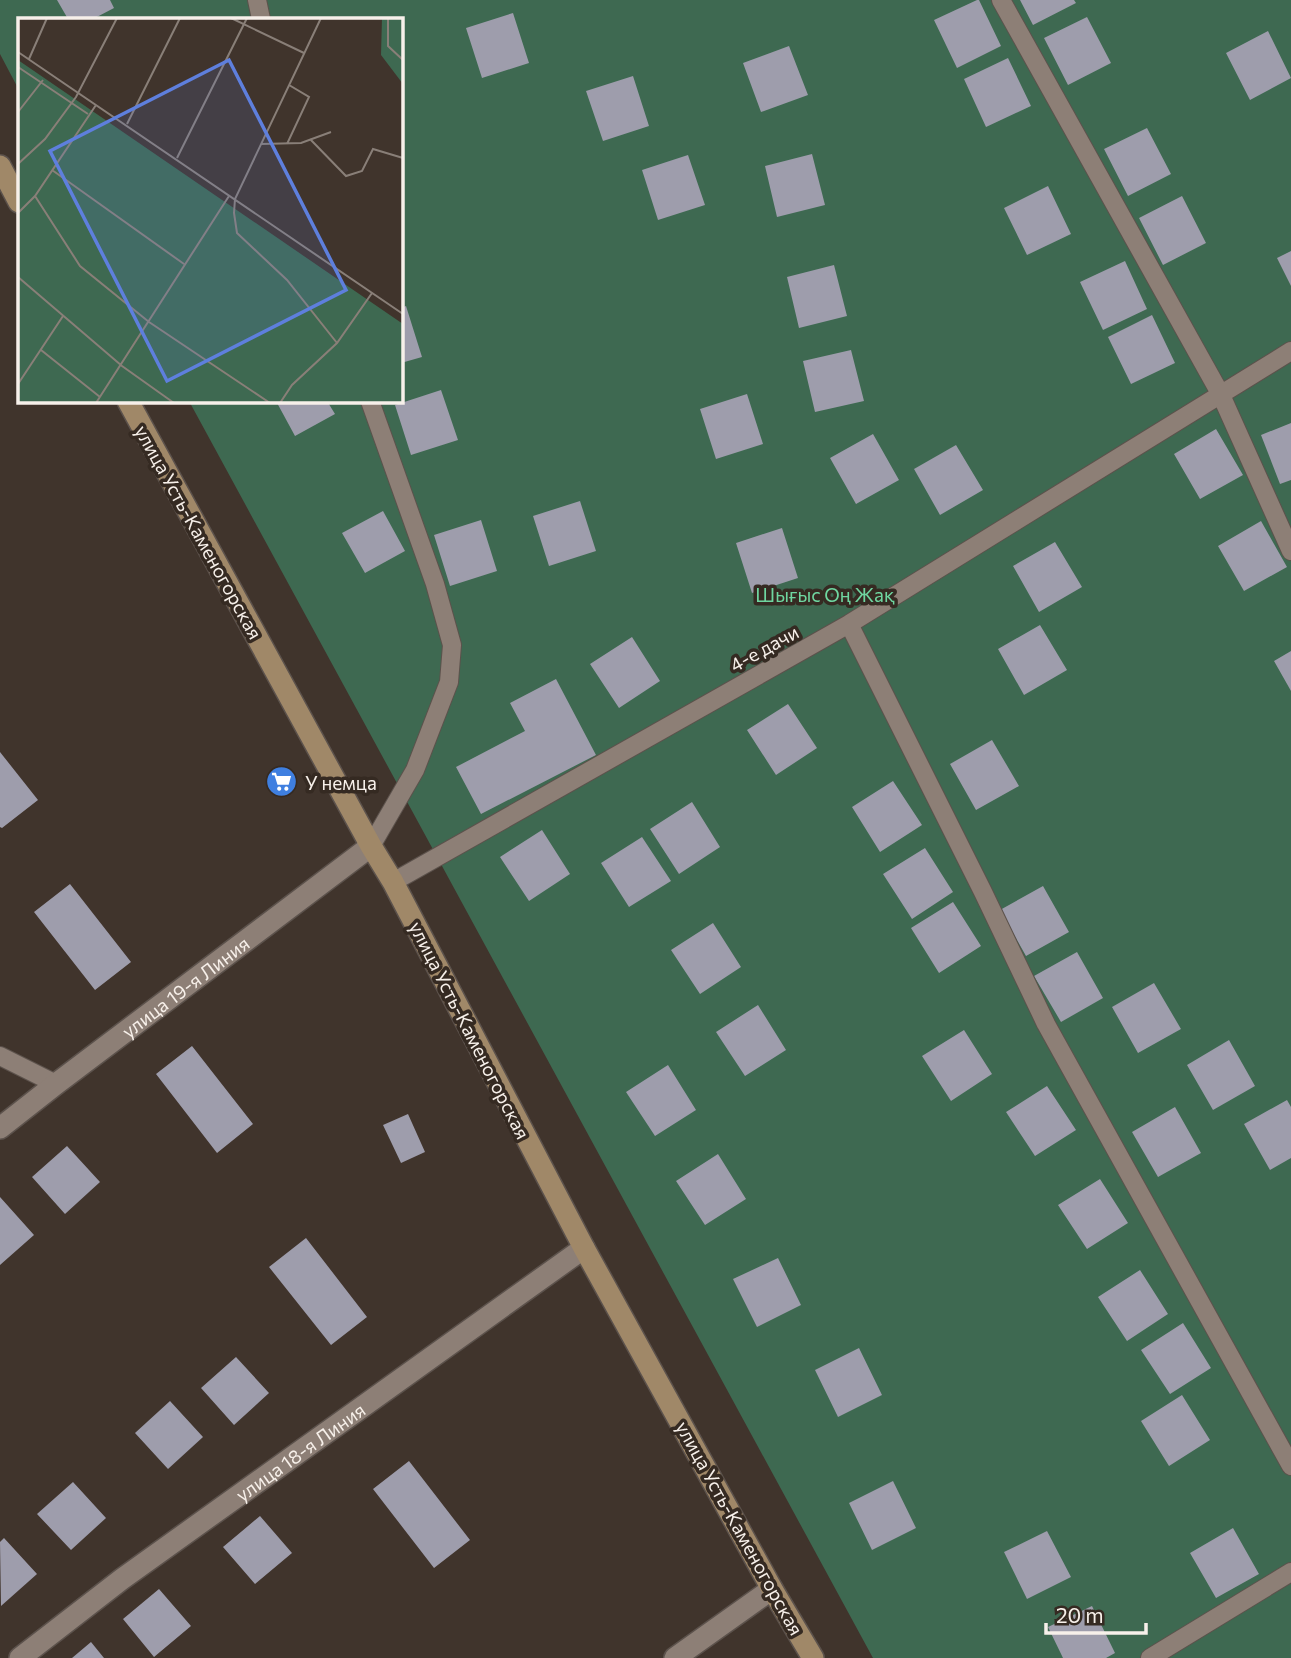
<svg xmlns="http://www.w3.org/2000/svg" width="1291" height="1658" font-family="Commissioner,sans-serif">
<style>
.green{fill:#3e6951}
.building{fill:#9e9dac}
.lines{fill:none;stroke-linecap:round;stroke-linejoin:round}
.lane-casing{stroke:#5c524c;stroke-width:20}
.street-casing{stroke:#5c524c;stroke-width:24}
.secondary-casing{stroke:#5c524c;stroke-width:24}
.lane{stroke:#8d7f76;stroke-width:18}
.street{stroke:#8d7f76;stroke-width:21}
.secondary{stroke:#a08868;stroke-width:21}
.labels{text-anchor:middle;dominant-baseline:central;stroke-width:7;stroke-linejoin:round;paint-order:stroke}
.street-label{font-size:19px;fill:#f7f0ea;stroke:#352a22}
.park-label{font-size:19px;fill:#6fd6a0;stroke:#352a22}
.poi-label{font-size:19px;fill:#f7f0ea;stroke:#352a22;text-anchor:start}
.inset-road{fill:none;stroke:#897f78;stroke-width:2}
.view{fill:#5e7fdd;fill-opacity:0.15;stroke:#5e7fdd;stroke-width:3.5}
.inset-edge{fill:none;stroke:#f7f0ea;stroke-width:3.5}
</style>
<rect width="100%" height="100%" fill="#40342c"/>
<path class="green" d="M0,0h1291v1658h-418l-684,-1257h212v-382h-382v71l-19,-36z"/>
<path class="building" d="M57,0h53l4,8 -21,11h-25z
M977,0h2l22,46 -44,22 -23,-48z
M1020,0h54l2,3 -43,22z
M513,13l16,50 -47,15 -16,-50z
M1087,17l24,46 -43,22 -24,-47z
M1268,31l23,47 -41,22 -24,-47z
M789,46l19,49 -47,17 -18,-49z
M1008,58l23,48 -45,21 -22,-48z
M633,76l16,50 -46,15 -17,-50z
M1147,128l24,46 -43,22 -24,-47z
M812,154l13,51 -48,12 -12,-51z
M688,155l17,50 -47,15 -16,-50z
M1048,186l23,48 -44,21 -23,-47z
M1182,196l24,47 -43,22 -24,-47z
M1291,251v35l-14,-28z
M1125,261l22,48 -44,21 -23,-48z
M834,265l13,51 -48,12 -12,-51z
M406,306l16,51 -21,6v-55z
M1152,315l23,48 -44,21 -23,-47z
M851,350l13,51 -49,11 -12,-51z
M441,390l17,50 -47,15 -16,-50z
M747,394l16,50 -47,15 -16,-50z
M276,401h51l8,13 -40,22z
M1291,423v57l-11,4 -19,-49z
M1216,429l27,46 -43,24 -26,-45z
M873,434l26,46 -43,24 -26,-46z
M956,445l27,45 -43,25 -26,-46z
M580,501l16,50 -47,15 -16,-50z
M383,511l22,40 -40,22 -23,-40z
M481,520l16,51 -47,15 -16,-51z
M1261,521l26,46 -43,24 -26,-45z
M782,528l16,50 -46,15 -16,-50z
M1055,542l27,45 -43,25 -26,-46z
M1040,625l27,45 -43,25 -26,-46z
M632,637l28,44 -41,27 -29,-44z
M1291,651v40l-17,-30z
M556,679l40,76 -115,59 -25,-47 69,-36 -15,-28z
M788,704l29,44 -41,27 -29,-45z
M992,740l27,46 -43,24 -26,-46z
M0,752l38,48 -36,28 -2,-1z
M893,781l29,44 -42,27 -28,-45z
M692,802l28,45 -41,27 -29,-45z
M542,830l28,44 -41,27 -29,-44z
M642,837l29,44 -42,26 -28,-44z
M925,848l28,44 -41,27 -29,-45z
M70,884l61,78 -36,28 -61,-78z
M1043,886l26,46 -43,24 -26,-46z
M953,902l28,44 -42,27 -28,-45z
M713,923l28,44 -41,27 -29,-44z
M1077,952l26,46 -42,24 -27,-46z
M1154,983l27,46 -43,24 -26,-46z
M758,1005l28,45 -41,26 -29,-44z
M964,1030l28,44 -41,27 -29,-45z
M1229,1040l26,46 -42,24 -26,-45z
M192,1046l61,78 -36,29 -61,-79z
M668,1065l28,45 -41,26 -29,-44z
M1047,1086l29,44 -41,26 -29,-44z
M1287,1100l4,7v51l-21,12 -26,-46z
M1175,1107l26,46 -43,24 -26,-45z
M408,1114l17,38 -24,11 -18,-38z
M67,1146l33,36 -35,32 -33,-37z
M718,1154l28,45 -41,26 -29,-44z
M1100,1179l28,44 -41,26 -29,-44z
M0,1197l34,38 -34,30z
M306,1238l61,79 -36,28 -62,-78z
M778,1258l23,47 -44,22 -24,-48z
M1140,1270l28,44 -41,27 -29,-44z
M1183,1323l28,45 -41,26 -29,-44z
M859,1348l23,47 -44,22 -23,-47z
M236,1357l33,36 -35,32 -33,-37z
M1182,1395l28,45 -41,26 -28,-45z
M170,1401l33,36 -35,32 -33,-36z
M409,1461l61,79 -36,28 -61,-79z
M893,1481l23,47 -44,22 -23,-47z
M73,1482l33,36 -35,32 -34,-36z
M260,1516l32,37 -37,31 -32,-37z
M1233,1528l26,46 -43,24 -26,-45z
M1047,1531l24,46 -44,22 -23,-47z
M4,1538l33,36 -36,32 -1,-64z
M159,1589l32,37 -37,31 -31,-38z
M1092,1606l23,47 -9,5h-43l-15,-31z
M91,1642l13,16h-32z"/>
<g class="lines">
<defs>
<path id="lane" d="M257,0l4,19
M1001,0l220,395 70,156
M370,401l65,183 17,61 -3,37 -34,88 -44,76
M849,624l134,268 63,132 245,442
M393,882l456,-258 442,-273
M0,1056l56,28
M1150,1658l141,-86"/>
<g id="street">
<path id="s1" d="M0,1128l56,-44 315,-238"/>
<path id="s2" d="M20,1658l102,-79 462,-331"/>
<path d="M675,1658l97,-69"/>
</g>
<path id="secondary" d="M0,166l19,36
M128,401l243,445 22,36 191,366 188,341 41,69"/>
</defs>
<use href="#lane" class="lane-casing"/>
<use href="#street" class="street-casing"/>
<use href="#secondary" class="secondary-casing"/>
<use href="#lane" class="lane"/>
<use href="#street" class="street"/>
<use href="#secondary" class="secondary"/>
</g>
<defs>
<symbol id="supermarket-disc" viewBox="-11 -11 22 22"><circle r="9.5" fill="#3f7fe0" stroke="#352a22"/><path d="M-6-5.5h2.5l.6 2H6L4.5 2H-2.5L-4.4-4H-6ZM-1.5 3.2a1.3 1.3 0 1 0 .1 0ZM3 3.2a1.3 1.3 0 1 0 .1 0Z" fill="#fff"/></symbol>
</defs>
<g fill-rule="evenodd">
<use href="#supermarket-disc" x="264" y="764" width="35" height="35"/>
</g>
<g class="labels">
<g class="street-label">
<text transform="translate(199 532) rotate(61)">улица Усть-Каменогорская</text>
<text transform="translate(764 648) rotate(-29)">4-е дачи</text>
<text stroke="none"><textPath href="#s1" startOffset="233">улица 19-я Линия</textPath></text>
<text transform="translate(470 1030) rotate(63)">улица Усть-Каменогорская</text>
<text stroke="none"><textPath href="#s2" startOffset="348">улица 18-я Линия</textPath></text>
<text transform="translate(740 1528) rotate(61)">улица Усть-Каменогорская</text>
</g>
<g class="park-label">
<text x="825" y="594">Шығыс Оң Жақ</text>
</g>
<g class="poi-label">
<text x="305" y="782">У немца</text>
</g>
</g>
<g transform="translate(18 18)">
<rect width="385" height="385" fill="#40342c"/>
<path d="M364,0h21v66l-22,-29zM0,42l385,264v79h-385z" fill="#3e6951"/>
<path class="inset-road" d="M213,0l73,35M303,0l-86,181 -1,14 3,20 50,47 50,63M370,0v28l15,14M0,34l385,262M11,41l18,-41M0,49l70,47M0,94l25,-32M109,106l53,-106M292,121l36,37 16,-5 11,-22 30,9M243,126l40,-1 30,-11M269,126l22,-47 -20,-12M159,140l70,-140M0,146l27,-25 31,-42 41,-79M34,152l132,94M17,178l45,70 69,56 121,81M0,195l17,-17 61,-91M0,259l104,89 52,37M23,332l59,47M0,366l45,-68M78,385l133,-207M262,385l12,-18 45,-42 35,-50"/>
<path class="view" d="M211,42l117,230 -179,91 -117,-230z"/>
<rect width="385" height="385" class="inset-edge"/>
</g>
<path d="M1046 1623v10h100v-10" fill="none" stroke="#f7f0ea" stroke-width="3.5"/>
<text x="1056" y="1623" font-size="21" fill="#f7f0ea" stroke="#352a22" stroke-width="5" paint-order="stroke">20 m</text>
</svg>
